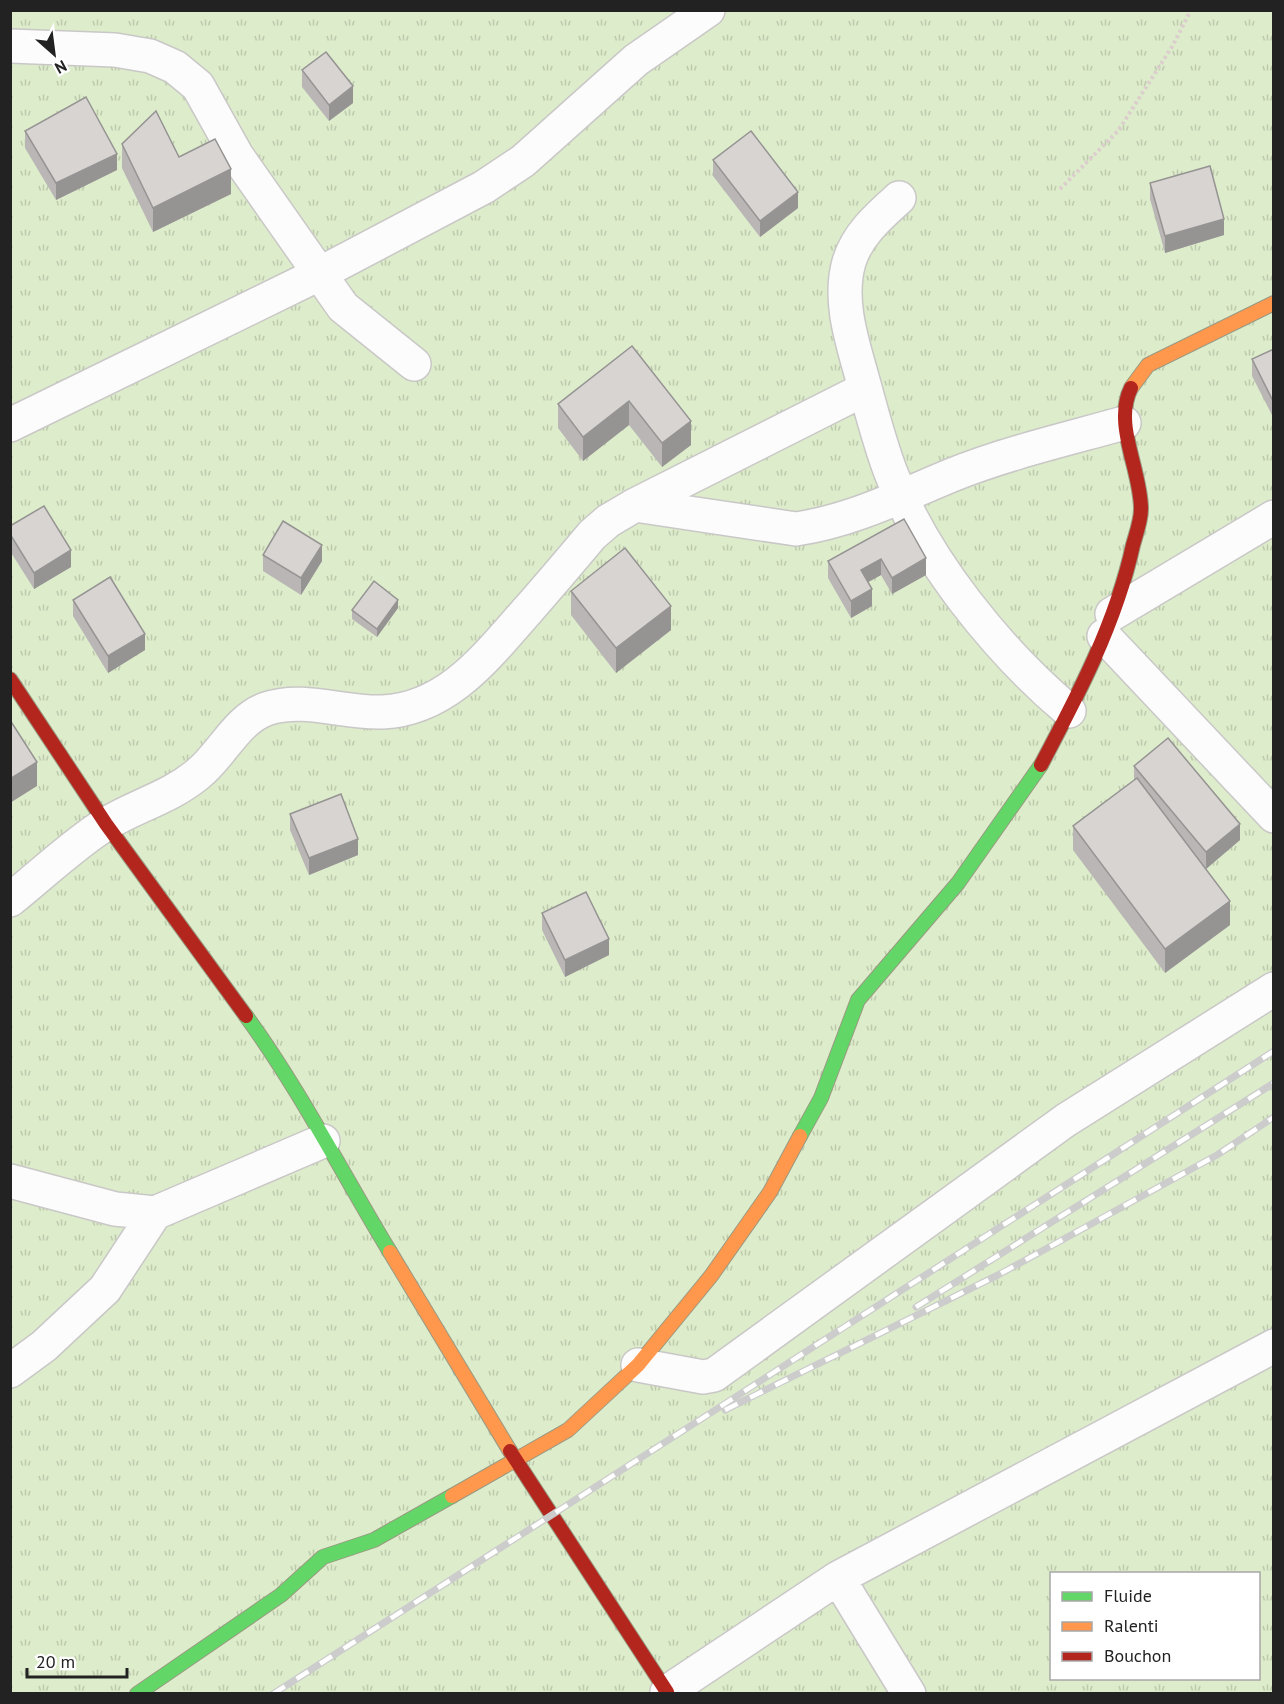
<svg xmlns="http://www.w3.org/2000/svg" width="1284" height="1704" font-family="'PT Sans',sans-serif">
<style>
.grass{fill:url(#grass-tufts);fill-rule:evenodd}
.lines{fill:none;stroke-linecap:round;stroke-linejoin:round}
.street-casing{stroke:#c9c8c7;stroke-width:36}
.fast-casing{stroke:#999a82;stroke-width:16}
.slow-casing{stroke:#999a82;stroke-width:16}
.jam-casing{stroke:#999a82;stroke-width:16}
.path{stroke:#dccecd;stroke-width:4;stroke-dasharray:3 3;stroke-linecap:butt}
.street{stroke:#fdfcfc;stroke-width:33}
.fast{stroke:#63d668;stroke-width:14}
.slow{stroke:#ff974d;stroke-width:14}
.jam{stroke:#b3261e;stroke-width:14}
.rail-casing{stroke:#ccc;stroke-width:7}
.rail{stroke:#fff;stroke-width:4.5;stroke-dasharray:14;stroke-linecap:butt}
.wall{fill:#b9b6b5}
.shaded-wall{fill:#969493}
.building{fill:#d7d4d2;stroke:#969493;stroke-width:1.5}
</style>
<defs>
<pattern id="grass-tufts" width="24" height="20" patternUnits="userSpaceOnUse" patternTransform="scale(1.5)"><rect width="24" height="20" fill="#ddeccb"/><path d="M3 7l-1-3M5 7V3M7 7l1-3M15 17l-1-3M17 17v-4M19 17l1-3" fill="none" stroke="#bdcaae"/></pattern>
</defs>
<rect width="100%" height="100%" fill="#f0eeeb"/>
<path class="grass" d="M11,11h1262v1682l-1262,1zM1052,1574h206v104h-206z"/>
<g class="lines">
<defs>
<path id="street" d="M10,46l105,4 35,6 25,11 23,19 39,70 106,151 71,57
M899,198c-20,18 -42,37 -50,64 -11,38 3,79 13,115 9,32 17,65 29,96 33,87 107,178 178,238
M10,425l309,-151 165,-87 39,-26 113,-101 72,-50
M635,505l161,24c55,-8 105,-33 156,-54 55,-22 115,-36 172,-52
M1112,614l162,-97
M1104,636l170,180
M10,900c29,-23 66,-58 96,-76 31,-19 63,-26 92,-50 24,-19 38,-54 68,-65 38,-13 79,5 117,3 65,-3 105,-57 144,-101 22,-25 44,-51 65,-76l16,-14 27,-16 230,-116
M10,1181l105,28 40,4 168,-72
M638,1365l65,12 11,-2 352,-255 208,-131
M10,1371l34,-25 61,-57 50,-76
M838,1578l71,116
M667,1692l171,-114 436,-232"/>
<path id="fast" d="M246,1016c54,74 96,157 144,236
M800,1136l21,-38 37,-98 100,-117 83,-118
M137,1694l144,-99 42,-38 51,-17 78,-44"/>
<path id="slow" d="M1131,388l17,-23 126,-62
M390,1252l120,199
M452,1496l116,-66 70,-65 73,-89 59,-84 30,-56"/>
<path id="jam" d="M10,679l96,145 140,192
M1041,765c37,-70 75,-142 92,-220 3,-11 8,-24 8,-36 0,-39 -28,-85 -10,-121
M510,1451l157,241 -2,2"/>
</defs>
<use href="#street" class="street-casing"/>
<use href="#fast" class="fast-casing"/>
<use href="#slow" class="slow-casing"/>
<use href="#jam" class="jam-casing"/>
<path class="path" d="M1060,189l58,-58 55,-86 18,-35"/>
<use href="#street" class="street"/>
<use href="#fast" class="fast"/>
<use href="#slow" class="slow"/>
<use href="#jam" class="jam"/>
<defs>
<path id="rail" d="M916,1307l358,-224
M725,1410l273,-135 219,-120 57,-38
M273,1694l1001,-643"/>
</defs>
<use href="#rail" class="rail-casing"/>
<use href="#rail" class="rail"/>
</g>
<path class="wall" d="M302,70l51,33 -24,18 -27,-34z
M25,131l92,39 -61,30 -31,-52z
M122,144l57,13 52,37 -78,38 -31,-64z
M713,160l85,48 -38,29 -47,-61z
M1150,183l74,52 -59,18 -15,-54z
M632,346l59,99 -29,22 -33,-42 -46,36 -25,-33v-24z
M1274,349v70l-22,-43v-17z
M904,519l22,56 -34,19 -11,-19 -13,7 4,24 -21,12 -23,-40v-17z
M10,526l61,41 -37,22 -24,-38z
M263,555l59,6 -21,34 -38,-24z
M571,591l100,39 -55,43 -45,-58z
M73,600l72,50 -37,23 -35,-57z
M398,608l-21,29 -25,-18v-9z
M1134,766l106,74 -34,29 -8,-9 32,65 -65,48 -92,-123v-24l61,-45z
M290,814l68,41 -49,20 -19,-45z
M542,913l67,42 -44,22 -23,-47z"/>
<path class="shaded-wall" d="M353,86v17l-24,18v-16z
M117,154v16l-61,30v-17z
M231,169v25l-78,38v-24z
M798,192v16l-38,29v-16z
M1224,219v16l-59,18v-17z
M629,401v24l-46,36v-24z
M691,421v24l-29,22v-24z
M322,545v16l-21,34v-17z
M71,550v17l-37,22v-16z
M926,558v17l-34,19v-16z
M881,559v16l-20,11v-16z
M872,589v17l-21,12v-17z
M398,600v8l-21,29v-8z
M671,606v24l-55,43v-25z
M145,634v16l-37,23v-17z
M37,762v24l-27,17v-24z
M1240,824v16l-34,29v-17z
M358,839v16l-49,20v-17z
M1230,901v24l-65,48v-24z
M609,939v16l-44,22v-17z"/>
<path class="building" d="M326,52l27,34 -24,19 -27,-35z
M86,97l31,57 -61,29 -31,-52z
M156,111l23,46 36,-18 16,30 -78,39 -31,-64z
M751,131l47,61 -38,29 -47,-61z
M1210,166l14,53 -59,17 -15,-53z
M632,346l59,75 -29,22 -33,-42 -46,36 -25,-33z
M1274,349v54l-22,-44z
M44,506l27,44 -37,23 -24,-39v-8z
M904,519l22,39 -34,20 -11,-19 -20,11 11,19 -21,12 -23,-40z
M283,521l39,24 -21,33 -38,-23z
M625,548l46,58 -55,42 -45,-57z
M110,577l35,57 -37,22 -35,-56z
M374,581l24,19 -21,29 -25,-19z
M10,720l27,42 -27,17z
M1168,738l72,86 -34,28 -72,-86z
M1137,778l93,123 -65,48 -92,-123z
M341,794l17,45 -49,19 -19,-44z
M586,892l23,47 -44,21 -23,-47z"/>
<rect width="1284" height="1704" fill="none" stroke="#222222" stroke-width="24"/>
<rect x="1050" y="1572" width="210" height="108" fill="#ffffff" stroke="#a7a7a7" stroke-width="1.5"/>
<rect x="1062" y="1592" width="30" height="9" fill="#63d668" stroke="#a7a7a7" stroke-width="1.5"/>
<text x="1104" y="1602" font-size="18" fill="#222222">Fluide</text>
<rect x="1062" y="1622" width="30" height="9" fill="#ff974d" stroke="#a7a7a7" stroke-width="1.5"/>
<text x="1104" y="1632" font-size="18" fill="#222222">Ralenti</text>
<rect x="1062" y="1652" width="30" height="9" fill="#b3261e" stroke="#a7a7a7" stroke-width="1.5"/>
<text x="1104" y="1662" font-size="18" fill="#222222">Bouchon</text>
<g transform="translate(54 54) rotate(152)" stroke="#ffffff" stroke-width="4.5" paint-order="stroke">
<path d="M0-4.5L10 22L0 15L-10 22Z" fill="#222222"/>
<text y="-9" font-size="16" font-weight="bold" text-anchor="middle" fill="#222222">N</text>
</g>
<path d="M27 1668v9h100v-9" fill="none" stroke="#222222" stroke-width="3"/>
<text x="36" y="1668" font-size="18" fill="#222222" stroke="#ffffff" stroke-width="4.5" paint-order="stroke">20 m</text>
</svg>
